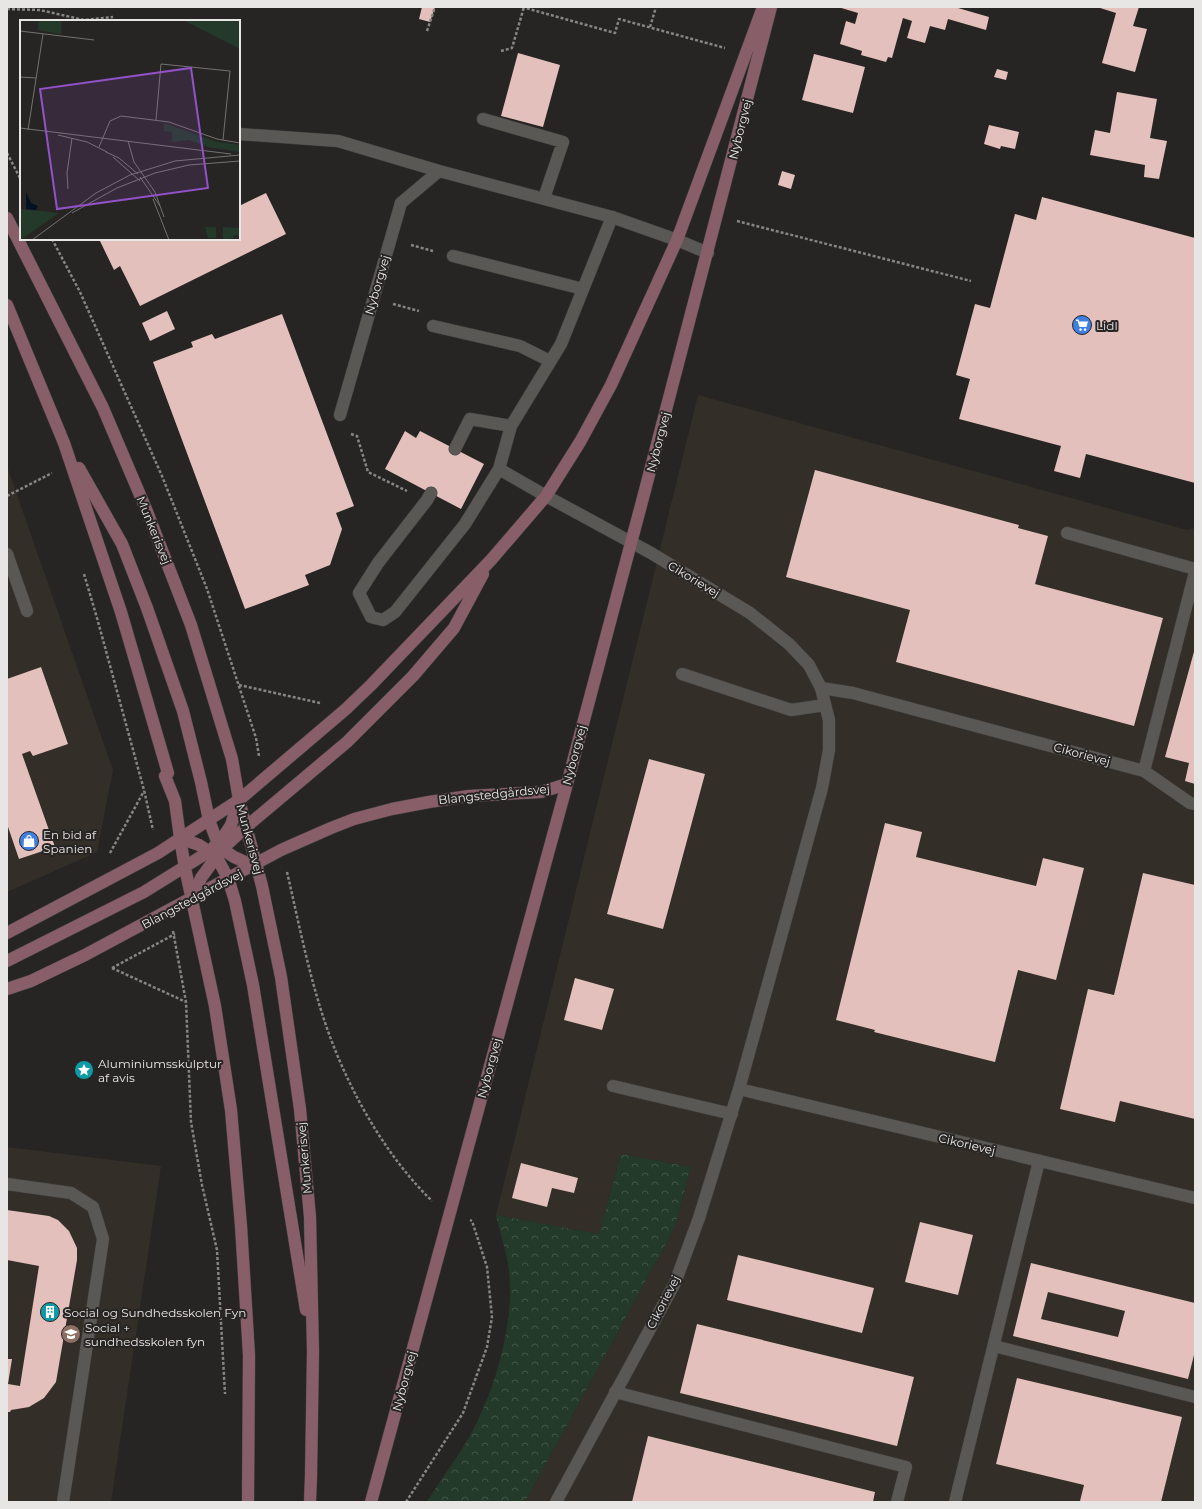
<svg xmlns="http://www.w3.org/2000/svg" width="1202" height="1509" font-family="Montserrat,sans-serif">
<style>
.built{fill:#332e27}
.forest{fill:url(#forest-crowns)}
.building{fill:#e3c0bb;fill-rule:evenodd}
.lines{fill:none;stroke-linecap:round;stroke-linejoin:round}
.lane-casing{stroke:#444240;stroke-width:13}
.street-casing{stroke:#444240;stroke-width:13}
.secondary-casing{stroke:#444240;stroke-width:13}
.path{stroke:#878583;stroke-width:2.5;stroke-dasharray:3 2;stroke-linecap:butt}
.lane{stroke:#5a5855;stroke-width:12}
.street{stroke:#5a5855;stroke-width:12}
.secondary{stroke:#885f69;stroke-width:12}
.labels{text-anchor:middle;dominant-baseline:central;stroke-width:4;stroke-linejoin:round;paint-order:stroke}
.street-label{font-size:12px;fill:#e8e6e5;stroke:#272523}
.poi-label{font-size:12px;fill:#e8e6e5;stroke:#272523;text-anchor:start}
.inset-road{fill:none;stroke:#747271;stroke-width:1}
.view{fill:#9151c7;fill-opacity:0.15;stroke:#9151c7;stroke-width:2}
.inset-edge{fill:none;stroke:#e8e6e5;stroke-width:2}
</style>
<defs>
<pattern id="forest-crowns" width="20" height="18" patternUnits="userSpaceOnUse"><rect width="20" height="18" fill="#233a2a"/><path d="M2 6a3 3 0 1 1 6 0M12 15a3 3 0 1 1 6 0" fill="none" stroke="#435649"/></pattern>
</defs>
<rect width="100%" height="100%" fill="#272523"/>
<path class="built" d="M698,395l489,135 8,-2v974h-670l150,-275 16,-60 -70,-13 -22,80 -103,-19z
M7,466l106,304 -16,82 -90,40z
M7,1147l154,19 -50,336h-104z"/>
<path class="forest" d="M621,1154l70,13 -16,60 -150,275h-98c15,-25 33,-47 46,-72 23,-43 42,-110 36,-159 -2,-18 -9,-38 -13,-56l103,19z"/>
<path class="building" d="M422,7h13l-5,15 -11,-3z
M838,7h120v1l31,9 -3,13 -38,-11 -3,11 -15,-4 -5,17 -18,-5 5,-17 -9,-3 -11,40 -4,-1 -2,5 -25,-7 1,-4 -22,-7 6,-23 9,3 3,-11z
M1097,7h42l-6,19 14,3 -12,43 -33,-9 14,-50z
M518,53l42,12 -17,62 -42,-11z
M814,54l51,13 -12,46 -51,-13z
M997,69l11,3 -2,8 -12,-3z
M1117,92l40,7 -7,39 17,3 -8,38 -15,-2 1,-12 -55,-10 5,-25 15,3z
M989,125l30,7 -4,17 -14,-3 -1,3 -16,-5z
M782,171l13,4 -4,14 -13,-4z
M266,193l20,41 -146,72 -20,-40 -6,4 -15,-31h140v-33z
M1042,197l153,41v245l-109,-29 -6,24 -26,-7 7,-25 -102,-27 11,-40 -14,-4 19,-71 15,4 25,-94 21,6z
M167,311l8,18 -25,12 -8,-18z
M282,314l72,192 -18,7 6,16 -12,36 -25,10 4,10 -64,24 -92,-247 40,-15 -2,-5 21,-8 3,5z
M405,431l11,7 4,-7 64,33 -23,45 -76,-40z
M815,470l204,55 -1,3 30,8 -13,48 128,34 -29,108 -238,-64 14,-52 -124,-33z
M1195,648v136l-10,-3 4,-18 -24,-6z
M41,667l27,77 -35,12 -3,-5 -8,3 33,93 -36,12 -12,-35v-145z
M649,759l56,15 -42,155 -56,-15z
M885,823l37,9 -6,25 120,29 7,-28 41,10 -28,112 -38,-10 -23,92 -121,-30 1,-2 -39,-10z
M1143,873l52,12v234l-75,-18 -5,21 -55,-13 28,-120 26,6z
M575,978l39,11 -12,41 -38,-10z
M521,1163l57,15 -4,15 -22,-5 -5,19 -35,-9z
M7,1210l42,6 9,4 11,11 8,17v12l-21,122 -12,16 -15,9 -18,3 -1,2h-3v-53h5l-4,25 12,2 19,-120 -32,-6z
M920,1222l53,13 -15,60 -53,-13z
M738,1255l136,33 -12,45 -135,-33z
M1031,1263l164,40v48l-7,28 -175,-43zM1048,1292l77,19 -7,26 -77,-18z
M697,1324l217,53 -17,69 -217,-53z
M1017,1378l165,39 -21,85h-78l-3,-1 4,-16 -88,-21z
M648,1436l227,56 -2,10h-241z"/>
<g class="lines">
<defs>
<path id="lane" d="M483,119l80,23 -19,56
M677,240l31,13
M453,256l130,33
M433,326l87,20 30,15
M340,415l61,-212
M455,449l15,-30 41,7
M431,493l-4,7 -49,63 -19,30 12,24 12,3 12,-8 70,-88 34,-55
M546,496l-47,-27 12,-43 50,-82 51,-127
M1067,533l128,36
M7,554l20,57
M682,674l109,36 34,-5
M821,688l32,5 291,78 51,-199
M1144,771l46,32 5,1
M613,1086l119,28
M7,1184l64,9 22,14 10,32 -40,263
M994,1346l201,51
M615,1392l291,75 -9,35
M955,1502l84,-341"/>
<path id="street" d="M239,134l99,7 101,30 173,46 65,23
M401,203l38,-32
M546,496l105,57 99,60 39,31 20,21 12,23 8,32v30l-7,38 -83,301 -40,129 -24,65 -119,219
M739,1089l456,109"/>
<path id="secondary" d="M7,218l96,190 43,101 45,116 41,134 7,41 23,86 19,91 19,132 10,108 3,134 -2,125 -1,26
M7,305l57,138 57,169 47,161 -3,3 10,25 5,37 5,30 30,138 16,104 10,116 8,129 -1,147
M79,468l43,76 25,64 36,103 18,71 8,38 9,24 4,5 12,8 11,5 11,2
M180,838l19,7 17,11 12,22 7,23 18,84 53,325
M192,899l9,-21 21,-29 24,-22 101,-85 66,-66 41,-48 29,-54
M7,933l151,-80 81,-53 107,-91 25,-24 120,-125 55,-64 34,-54 31,-57 66,-145 86,-233
M7,961l137,-69 66,-41 14,-15 7,-11 8,-25
M7,989l24,-8 54,-26 196,-105 50,-22 23,-9 38,-10 37,-7 40,-6 72,-4 26,-8
M371,1502l196,-718 77,-290 127,-487"/>
</defs>
<use href="#lane" class="lane-casing"/>
<use href="#street" class="street-casing"/>
<use href="#secondary" class="secondary-casing"/>
<path class="path" d="M522,7l93,26 4,-14 106,29
M7,9l33,1 44,10 29,-3
M650,27l6,-20
M427,31l8,-24
M501,51l11,-3 12,-41
M7,153l14,27
M737,221l234,60
M52,239l28,53 82,184 45,113 49,149 3,18
M411,245l22,6
M393,304l26,7
M351,434l6,2 11,36 39,19
M7,496l45,-23
M84,574l13,44 47,172 9,40
M239,685l81,18
M110,853l34,-62
M287,872c13,56 24,115 45,170 22,57 56,116 100,159
M173,931l13,71 5,120 11,63 15,65 8,144
M112,968l63,-34
M112,968l74,34
M406,1502l57,-89 24,-66 5,-30 -5,-50 -15,-46 -2,-1"/>
<use href="#lane" class="lane"/>
<use href="#street" class="street"/>
<use href="#secondary" class="secondary"/>
</g>
<defs>
<symbol id="supermarket-disc" viewBox="-11 -11 22 22"><circle r="9.5" fill="#3f7fe0" stroke="#272523"/><path d="M-6-5.5h2.5l.6 2H6L4.5 2H-2.5L-4.4-4H-6ZM-1.5 3.2a1.3 1.3 0 1 0 .1 0ZM3 3.2a1.3 1.3 0 1 0 .1 0Z" fill="#fff"/></symbol>
<symbol id="shop-disc" viewBox="-11 -11 22 22"><circle r="9.5" fill="#3f7fe0" stroke="#272523"/><path d="M-5-2.5h2.3a2.7 3.5 0 0 1 5.4 0H5L5.5 6h-11ZM-1.5-2.5h3a1.5 2.3 0 0 0-3 0Z" fill="#fff"/></symbol>
<symbol id="sight-disc" viewBox="-11 -11 22 22"><circle r="9.5" fill="#0f9aa8" stroke="#272523"/><path d="M0-6L1.8-2.2L6-1.7L2.9 1.2L3.7 5.4L0 3.3L-3.7 5.4L-2.9 1.2L-6-1.7L-1.8-2.2Z" fill="#fff"/></symbol>
<symbol id="building-disc" viewBox="-11 -11 22 22"><circle r="9.5" fill="#0f9aa8" stroke="#272523"/><path d="M-4-6H4V6H1V3H-1V6H-4ZM-2.5-4.3h1.7v1.8h-1.7ZM.8-4.3h1.7v1.8H.8ZM-2.5-1h1.7V.8h-1.7ZM.8-1h1.7V.8H.8Z" fill="#fff"/></symbol>
<symbol id="school-disc" viewBox="-11 -11 22 22"><circle r="9.5" fill="#8d6e63" stroke="#272523"/><path d="M0-5L7-2L0 1L-7-2ZM-4 1L0 2.5L4 1V4Q0 6-4 4Z" fill="#fff"/></symbol>
</defs>
<g fill-rule="evenodd">
<use href="#supermarket-disc" x="1071" y="314" width="22" height="22"/>
<use href="#shop-disc" x="18" y="830" width="22" height="22"/>
<use href="#sight-disc" x="73" y="1059" width="22" height="22"/>
<use href="#building-disc" x="39" y="1301" width="22" height="22"/>
<use href="#school-disc" x="60" y="1323" width="22" height="22"/>
</g>
<g class="labels">
<g class="street-label">
<text transform="translate(740 129) rotate(-76)">Nyborgvej</text>
<text transform="translate(377 285) rotate(-74)">Nyborgvej</text>
<text transform="translate(658 442) rotate(-75)">Nyborgvej</text>
<text transform="translate(154 530) rotate(68)">Munkerisvej</text>
<text transform="translate(694 579) rotate(31)">Cikorievej</text>
<text transform="translate(1082 754) rotate(15)">Cikorievej</text>
<text transform="translate(574 755) rotate(-75)">Nyborgvej</text>
<text transform="translate(494 794) rotate(-6)">Blangstedgårdsvej</text>
<text transform="translate(250 839) rotate(75)">Munkerisvej</text>
<text transform="translate(192 899) rotate(-28)">Blangstedgårdsvej</text>
<text transform="translate(489 1068) rotate(-75)">Nyborgvej</text>
<text transform="translate(967 1144) rotate(13)">Cikorievej</text>
<text transform="translate(304 1158) rotate(-95)">Munkerisvej</text>
<text transform="translate(663 1302) rotate(-63)">Cikorievej</text>
<text transform="translate(404 1381) rotate(-75)">Nyborgvej</text>
</g>
<g class="poi-label">
<text x="1096" y="325">Lidl</text>
<text x="43" y="834">En bid af<tspan x="43" dy="14">Spanien</tspan></text>
<text x="98" y="1063">Aluminiumsskulptur<tspan x="98" dy="14">af avis</tspan></text>
<text x="64" y="1312">Social og Sundhedsskolen Fyn</text>
<text x="85" y="1327">Social +<tspan x="85" dy="14">sundhedsskolen fyn</tspan></text>
</g>
</g>
<g transform="translate(20 20)">
<rect width="220" height="220" fill="#272523"/>
<path d="M163,0h18l39,19v10zM144,103l53,19 23,3v7l-32,-5 -19,-7 -17,2v-10l-8,-1zM0,189l39,4 -39,27z" fill="#233a2a"/>
<path d="M19,0h23l-1,14 -23,-4zM178,0h42v21zM185,207h11v11h-8zM203,207l17,1v12l-2,-5h-4l-1,3 -10,2z" fill="#233a2a"/>
<path d="M6,172l5,11 7,3 -2,4 -10,-1z" fill="#021121"/>
<path class="inset-road" d="M0,11l74,9M0,57l16,1M136,100l5,-56 69,7 -7,69M0,108l211,26M8,110l15,-96M38,115l29,7 20,10M108,121l6,21 21,30 9,25M79,127l11,-26 11,-5 48,6 48,17 23,4M86,132l13,6 19,16M93,137l27,24M120,157l20,29M48,169l-1,-16 5,-35M133,179l16,41M52,193l45,-25 38,-15 34,-8 51,-4M12,220l64,-47 34,-18 45,-14 65,-6"/>
<path class="view" d="M171,48l17,120 -151,21 -17,-120z"/>
<rect width="220" height="220" class="inset-edge"/>
</g>
<rect width="1202" height="1509" fill="none" stroke="#e8e6e5" stroke-width="16"/>
</svg>
